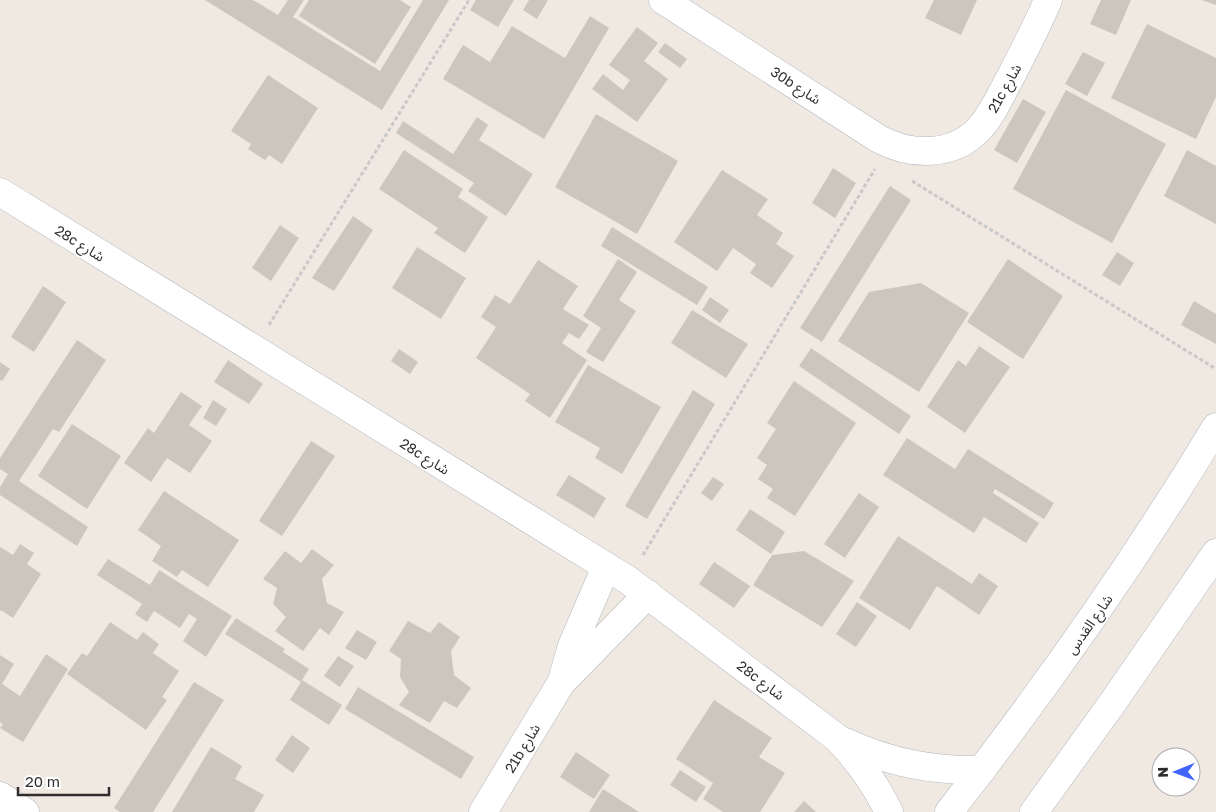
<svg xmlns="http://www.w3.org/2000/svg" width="1216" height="812" font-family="'Golos Text','Noto Sans Arabic',sans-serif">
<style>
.building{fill:#cbc7bf}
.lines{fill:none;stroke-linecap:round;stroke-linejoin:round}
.minor-casing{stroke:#b4b7c1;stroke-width:29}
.secondary-casing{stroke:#b4b7c1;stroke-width:29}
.path{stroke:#c9c9c9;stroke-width:3;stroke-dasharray:4 2.5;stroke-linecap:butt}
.minor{stroke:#fff;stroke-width:28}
.secondary{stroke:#fff;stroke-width:28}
.labels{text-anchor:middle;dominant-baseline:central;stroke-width:4;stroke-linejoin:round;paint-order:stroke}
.street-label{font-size:14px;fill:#2e2e2e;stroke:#fff}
</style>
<rect width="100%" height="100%" fill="#efe9e1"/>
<path class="building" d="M205,0h48l25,15 10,-15h16l-11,17 87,54 43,-71h26l-67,110z
M309,0h91l11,7 -36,57 -76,-48z
M476,0h38l-16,27 -28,-17z
M529,0h19l-11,19 -14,-9z
M934,0h43l-16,35 -36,-17z
M1101,0h30l-15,35 -26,-11z
M1202,0h14v5z
M590,16l19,12 -65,111 -101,-60 20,-34 27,17 22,-36 53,32z
M1147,24l69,34v39l-20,42 -85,-41z
M637,27l21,16 -14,18 24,18 -31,43 -45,-33 11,-15 20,16 7,-10 -21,-15z
M665,43l22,16 -7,9 -22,-16z
M1083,52l22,11 -18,33 -22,-12z
M268,75l50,33 -36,56 -13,-9 -4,5 -17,-11 3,-5 -20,-13z
M1066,90l100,54 -54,99 -99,-54z
M1023,99l23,13 -29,51 -23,-13z
M596,114l82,47 -41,73 -82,-47z
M477,117l11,8 -9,15 54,34 -27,42 -38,-25 6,-8 -78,-50 7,-12 50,33z
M404,150l59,39 -5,8 30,20 -23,36 -31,-20 4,-5 -59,-39z
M1187,150l29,16v58l-52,-28z
M833,168l23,15 -21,35 -23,-15z
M722,170l46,29 -11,16 26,18 -7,11 18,12 -22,32 -22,-15 6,-9 -23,-16 -16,23 -43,-29z
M890,186l21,14 -89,142 -22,-14z
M353,216l20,14 -39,61 -22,-13z
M280,225l19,13 -28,43 -19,-13z
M612,227l96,60 -11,18 -96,-59z
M417,247l49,31 -25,41 -49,-31z
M1117,252l17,11 -14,23 -18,-11z
M618,259l19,13 -18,28 17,11 -33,51 -17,-10 15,-24 -18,-12z
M1008,259l55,37 -40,63 -56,-37z
M538,260l40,26 -15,23 26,16 -10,14 -10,-6 -7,10 25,17 -37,58 -25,-17 5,-7 -54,-36 20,-31 -15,-10 14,-22 15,9z
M921,283l48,30 -50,79 -81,-51 31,-49z
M43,286l23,16 -32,50 -23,-15z
M710,297l19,13 -9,13 -18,-13z
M1194,301l22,13v30l-35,-19z
M692,310l56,34 -22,34 -55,-35z
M77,340l29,20 -47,72 -6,-3 -34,52 69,46 -11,19 -77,-51v-8l8,-13 -8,-5v-11z
M979,346l31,21 -45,66 -38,-26 31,-47 8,6z
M811,348l100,68 -12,18 -100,-68z
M399,349l19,13 -8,12 -19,-13z
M228,360l35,24 -14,20 -35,-22z
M0,362l10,7 -8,12 -2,-1z
M588,365l73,42 -39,67 -27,-16 5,-10 -45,-26z
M794,381l62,42 -61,93 -28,-18 6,-9 -15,-10 9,-14 -10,-7 19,-29 -9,-6z
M693,390l22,14 -68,115 -22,-13z
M181,392l21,14 -13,19 23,16 -22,32 -23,-15 -16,24 -27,-19 24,-35 6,5z
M213,400l14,9 -11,17 -13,-8z
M72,424l49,32 -34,53 -49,-33z
M907,438l48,31 13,-20 86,54 -10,16 -49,-30 -2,4 46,30 -13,20 -42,-26 -10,16 -91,-58z
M311,441l24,15 -53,80 -23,-15z
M569,475l37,23 -12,20 -38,-23z
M713,477l11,7 -12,17 -11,-8z
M164,491l75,49 -31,47 -26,-17 -5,7 -25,-16 9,-15 -23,-16z
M859,493l20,14 -34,51 -21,-14z
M750,509l35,23 -14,22 -35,-24z
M898,536l74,48 7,-11 19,13 -19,29 -42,-29 -27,44 -51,-32z
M20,544l14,9 -7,11 14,10 -28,44 -12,-8 -1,2v-65l13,8z
M312,549l22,16 -12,14 5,24 17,9 -15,23 -9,-7 -17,23 -28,-20 11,-14 -13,-13 4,-16 -14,-9 22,-28 16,12z
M804,551l50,30 -32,46 -69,-42 19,-30z
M108,559l42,26 9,-15 73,46 -26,41 -23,-16 14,-22 -8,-5 -9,14 -26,-17 -7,11 -12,-8 7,-10 -45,-29z
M714,562l36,24 -16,22 -35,-24z
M857,602l20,14 -21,31 -20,-13z
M236,618l49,31 -2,3 26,17 -7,11 40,25 -13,20 -39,-25 11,-18 -76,-48z
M408,621l22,12 9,-11 21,15 -9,14 3,24 17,13 -14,20 -13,-7 -14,22 -31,-18 10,-13 -9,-15 1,-18 -12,-8z
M110,622l27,18 6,-8 16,12 -6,9 26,18 -17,26 5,3 -21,30 -79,-56 15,-21 5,3z
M357,630l20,12 -11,18 -21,-12z
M46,654l22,15 -45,73 -23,-14 3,-4 -3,-2v-67l14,9 -12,20 18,12z
M338,656l16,10 -14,21 -16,-11z
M194,682l30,18 -71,112h-33l-6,-4z
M358,687l116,70 -13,22 -116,-70z
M714,700l58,38 -13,19 26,16 -25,39h-37l-20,-13 10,-16 -37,-24z
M292,735l18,13 -17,25 -18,-13z
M211,747l31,19 -7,13 29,16 -10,17h-82z
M576,752l34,23 -16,24 -34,-22z
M680,770l26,17 -10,15 -26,-17z
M603,789l36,23h-50z
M804,801l12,11h-22z"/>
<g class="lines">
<defs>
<path id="minor" d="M663,0l216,139c32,17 74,18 100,-10 14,-15 22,-35 32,-53 13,-25 26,-50 37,-76
M0,192l628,388 209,158c22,23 38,45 52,74
M563,677l9,-31 34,-79
M845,742c45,21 88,29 137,28
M0,796l25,16
M483,812l78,-129 87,-89"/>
<path id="secondary" d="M949,812c96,-123 186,-251 267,-385
M1034,812l77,-107 105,-152"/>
</defs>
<use href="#minor" class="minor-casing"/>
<use href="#secondary" class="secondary-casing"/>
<path class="path" d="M912,181l304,188
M269,325l200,-325
M643,555l232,-386"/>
<use href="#minor" class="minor"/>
<use href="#secondary" class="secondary"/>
</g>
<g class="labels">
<g class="street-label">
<text transform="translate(796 85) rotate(33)">30b شارع</text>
<text transform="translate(1004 88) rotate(-61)">21c شارع</text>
<text transform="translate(80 243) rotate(32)">28c شارع</text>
<text transform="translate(425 456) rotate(32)">28c شارع</text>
<text transform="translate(1089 624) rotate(-55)">شارع القدس</text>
<text transform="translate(761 680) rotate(37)">28c شارع</text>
<text transform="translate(522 748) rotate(-59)">21b شارع</text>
</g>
</g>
<g transform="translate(1176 772) rotate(269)"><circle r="24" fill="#ffffff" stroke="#ababab"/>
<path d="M0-4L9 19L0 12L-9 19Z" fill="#4264fb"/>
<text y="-8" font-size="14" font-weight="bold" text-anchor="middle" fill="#2e2e2e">N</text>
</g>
<path d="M18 787v8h91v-8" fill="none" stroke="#2e2e2e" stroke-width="2.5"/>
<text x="25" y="787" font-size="15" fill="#2e2e2e" stroke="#ffffff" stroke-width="4" paint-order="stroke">20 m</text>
</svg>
